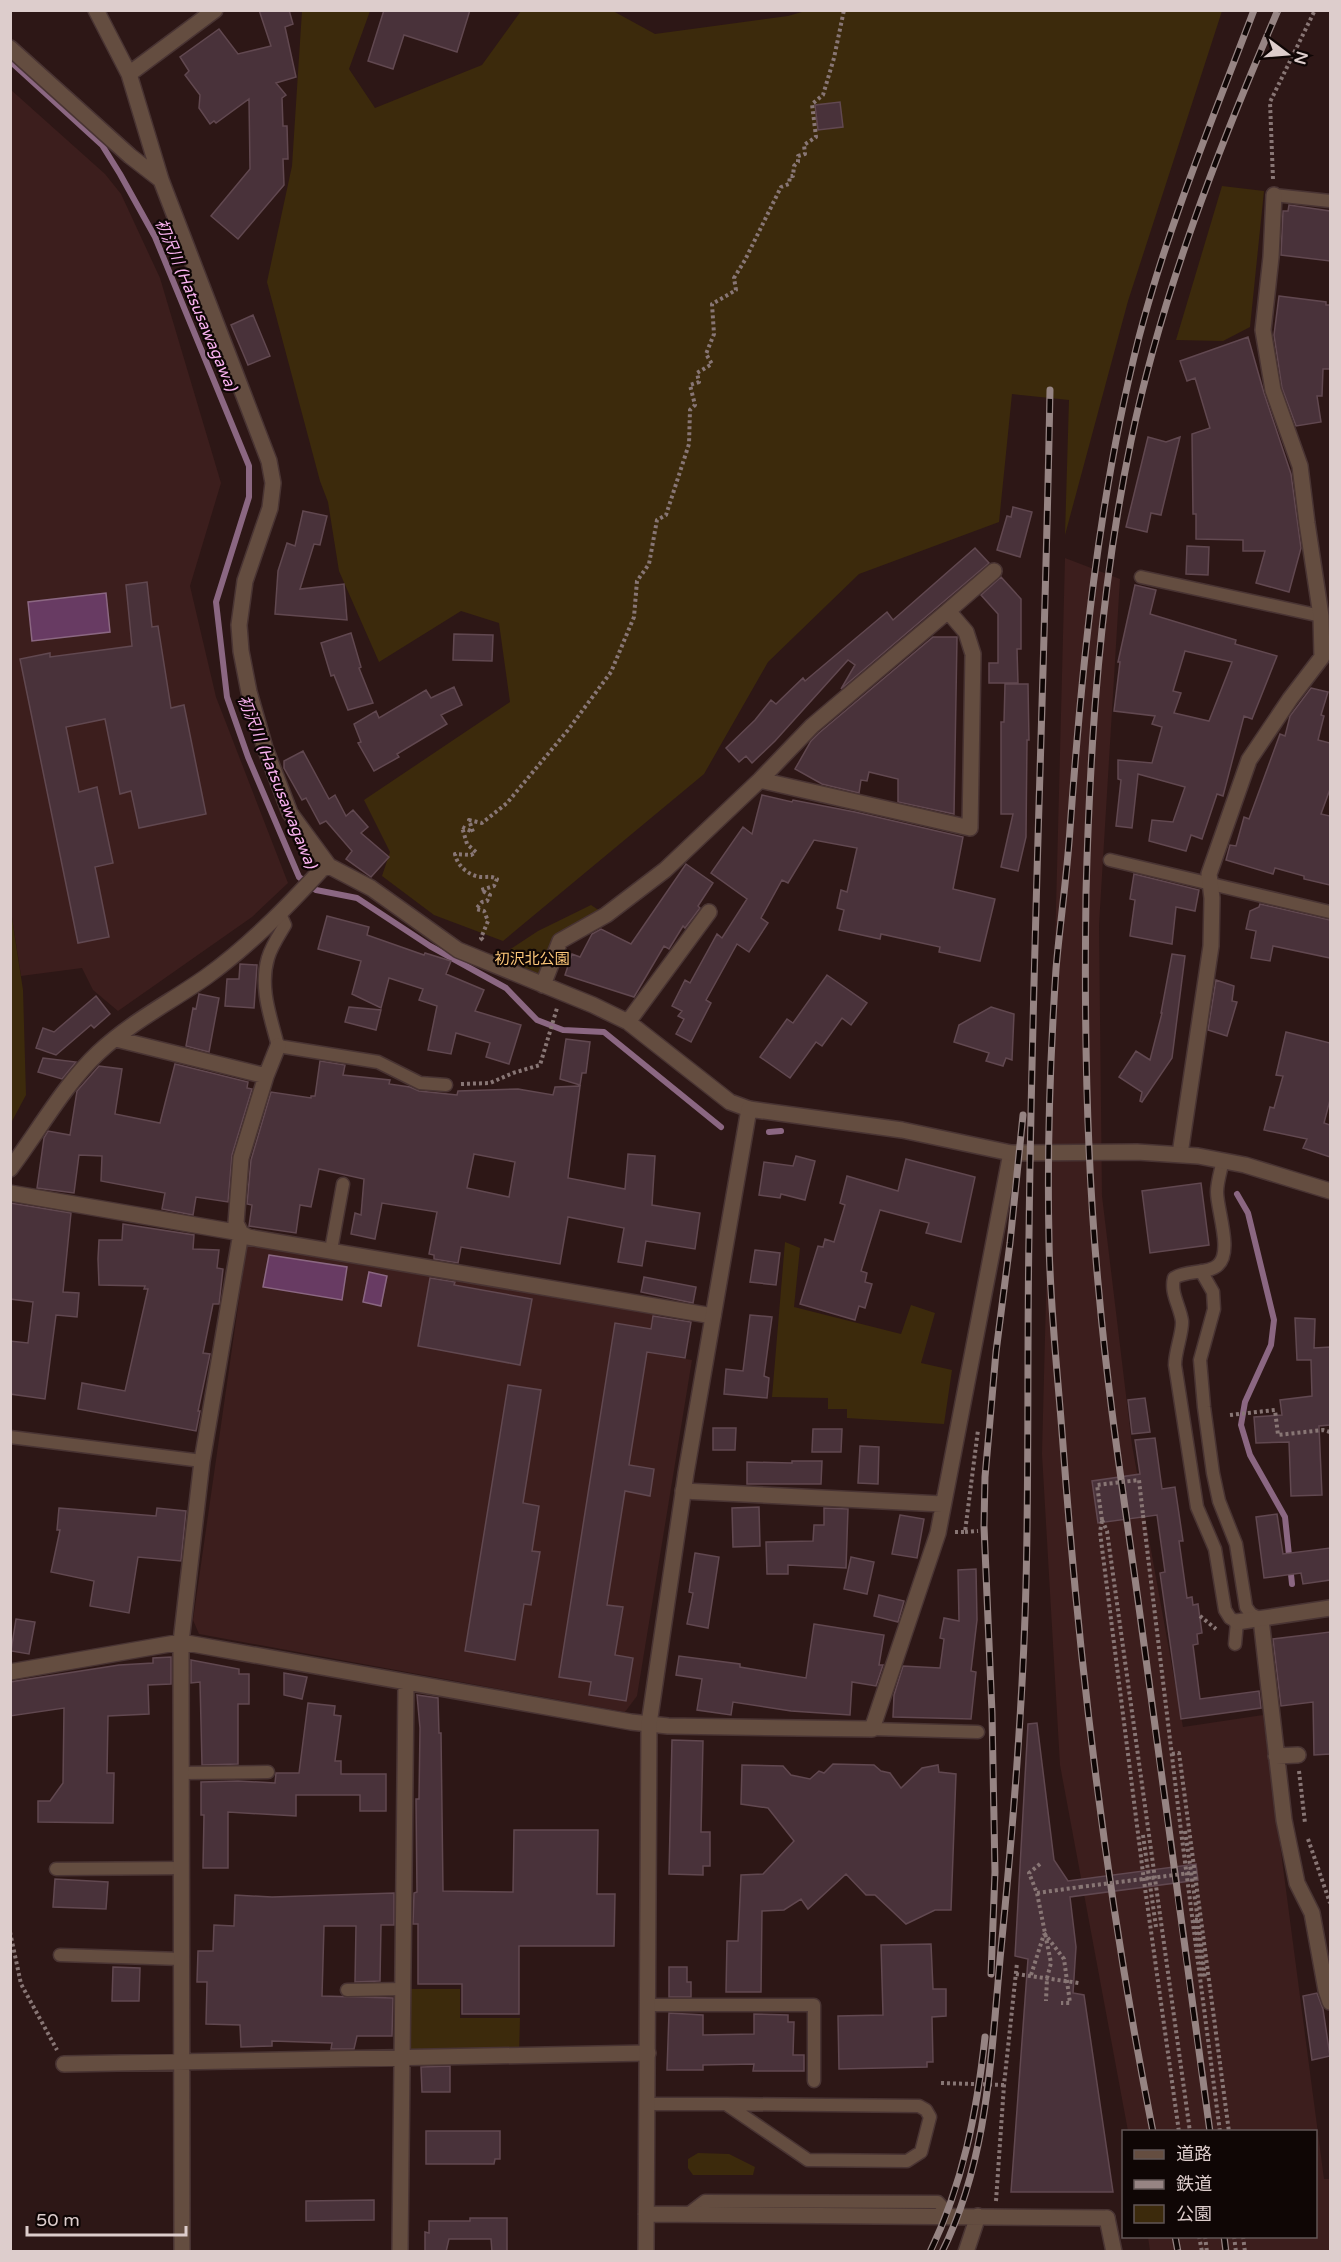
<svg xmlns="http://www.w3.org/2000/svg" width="1341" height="2262" font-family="'Varela Round','Noto Sans JP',sans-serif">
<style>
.built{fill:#3c1e1d}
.green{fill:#3c2a0c}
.water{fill:#683b63;stroke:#8b6782;stroke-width:1.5}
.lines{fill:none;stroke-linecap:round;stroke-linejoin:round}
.stream{stroke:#8b6782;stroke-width:6}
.building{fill:#49323a;stroke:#614850;stroke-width:1.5;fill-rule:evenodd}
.service-casing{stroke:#493433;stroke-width:15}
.minor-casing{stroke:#493433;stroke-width:18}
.tertiary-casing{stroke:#493433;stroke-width:18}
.path{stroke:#887675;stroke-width:4;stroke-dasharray:3 3;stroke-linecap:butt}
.service{stroke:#644d40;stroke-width:12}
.minor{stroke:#644d40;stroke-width:15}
.tertiary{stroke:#644d40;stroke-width:15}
.rail-casing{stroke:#968483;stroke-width:7}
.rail{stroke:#0f0605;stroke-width:4.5;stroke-dasharray:14;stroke-linecap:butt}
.path-bridge{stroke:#887675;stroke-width:4;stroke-dasharray:3 3;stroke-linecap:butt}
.labels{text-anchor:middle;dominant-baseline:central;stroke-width:4.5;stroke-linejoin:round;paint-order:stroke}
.park-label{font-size:15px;fill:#fdc879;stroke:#0f0605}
.water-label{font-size:16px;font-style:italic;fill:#f8b1ef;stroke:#0f0605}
</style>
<rect width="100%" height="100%" fill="#2d1716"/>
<path class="built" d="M10,89l95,85 16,20 39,84 61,205 -31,103 26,111 72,186 -36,34 -134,94 -25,-21 -11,-22 -61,8 -10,-65z
M1065,558l55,21 -21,346 3,271 30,249 51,282 80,-12 61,464h6v72h-180l-2,-14 168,-1v-104l-188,-1 -68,-366 -18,-311z
M248,1237l410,70 -8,46 42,7 -55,336 -12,16 -426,-78 -6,-14z"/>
<path class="green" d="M809,10l413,1 -94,290 -63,234 4,-135 -57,-6 -13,128 -140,52 -91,88 -64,112 -201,167 -69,-26 -52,-39 8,-24 -26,-52 146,-98 -11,-79 -38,-12 -82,51 -40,-91 -11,-69 -8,-21 -53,-199 25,-116 10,-155h68l-21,58 26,39 107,-43 39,-54h92l42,23 133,-18z
M1222,186l42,5 -14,136 -27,14 -47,-1z
M591,905l15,10 -46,26 -17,44 -55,-21 50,-33z
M11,912l12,78 3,105 -15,28z
M785,1242l15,6 -6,59 107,27 10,-29 24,8 -14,50 31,7 -8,54 -97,-6v-9h-19v-11l-56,-1z
M403,1989h57v29h60l-1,37 -117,2z
M698,2153l31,1 26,13 -2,8h-60l-5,-7v-9z"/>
<path class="water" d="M106,593l4,39 -78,9 -4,-39z
M269,1255l78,12 -5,33 -79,-13z
M369,1272l18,4 -6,30 -18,-4z"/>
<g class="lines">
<path class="stream" d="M10,61l92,84 18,29 35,63 94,229v31l-33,105 11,95 21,60 51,120 17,13 41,8 73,48 76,42 31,32 26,10 41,2 117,95
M769,1132l12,-1
M1237,1194l11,19 26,107 -3,25 -26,57 -4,23 9,30 35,62 7,67"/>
</g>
<path class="building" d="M259,10h30l4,14 -8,3 11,50 -20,6 10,12 -4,3 1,28h4l1,33h-5l1,26 -46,54 -27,-23 39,-47 -1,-70 -33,24 -2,-2 -4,3 -11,-16 1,-13 -15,-20 4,-4 -9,-14 39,-28 19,25 33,-8z
M384,10h86l-13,42 -53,-17 -11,34 -25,-8z
M840,102l3,25 -25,3 -3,-25z
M1289,205l41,6v50l-49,-6 2,-44h5z
M1279,296l47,6v3h4v64h-7l-1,27h-5l4,26 -25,4 -14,-38 -8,-53z
M253,315l17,41 -22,9 -17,-40z
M1248,337l16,56 27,81 10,74 -12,44 -33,-9 9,-32h-22v-11l-47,-1v-25h-3l-1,-80 18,-6 -15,-50 -8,3 -7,-20z
M1148,437l18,5 14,-5 -19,78 -10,-2 -4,19 -21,-5z
M1013,507l19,5 -12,45 -23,-7 10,-34 4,1z
M303,511l24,5 -7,29 -6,-1 -14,45 44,-5 3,36 -72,-6 3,-43 9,-28 8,3z
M1187,546l22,1 -1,28 -22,-1z
M975,548l14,15 -148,126 14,-24 -7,-5 -73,81 -23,22 -6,-7 -7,6 -13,-14 29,-28 16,-20 5,4 27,-26 2,3 82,-69 6,8z
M1001,577l20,22v50h-4l1,34h-29v-20h9v-49l-17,-19z
M147,582l5,45 6,-1 13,82 13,-3 22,109 -67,14 -8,-37 -11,3 -15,-75 -39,8 13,65 18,-5 16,76 -18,4 14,70 -31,6 -58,-284 30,-6v4l82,-11 -6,-61z
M1135,585l21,5 -6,24 86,26 -1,4 42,12 -25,63 -8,-3 -21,80 -6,-2 -15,45 -11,-4 -5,16 -37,-10 3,-21 21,2 12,-35 -47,-13 -6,54 -16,-2 5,-46 -3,-1v-19l34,3 10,-36 -10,-3 3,-8 -41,-5 6,-49h-2zM1185,651l47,11 -23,59 -35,-8 7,-20 -8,-2z
M351,633l10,34 -2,1 14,35 -25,7 -14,-35 -3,1 -10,-33z
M454,634l39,1 -1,26 -39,-1z
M933,637h24l-3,177 -56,-12v-23l-29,-7 -2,9 -6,-1 -2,13 -37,-9 -27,-15 16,-28 8,-8z
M1005,684h23l1,56h-2l-1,97 -8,34 -17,-4 12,-53h-12v-92h3z
M454,687l8,18 -21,10 6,9 -50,30 2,3 -25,14 -16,-28 3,-1 -7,-18 22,-13 3,7 47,-28 5,8z
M1311,688l17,4 -7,23 3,1 -6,24 12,3v46l-9,25 9,2v69l-26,-6v-3l-29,-8 -2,6 -47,-14 4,-15 6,1 8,-29 5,2 31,-85 5,2 5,-20z
M303,751l26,48 6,-4 11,21 7,-6 15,17 -7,6 28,24 -18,20 -25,-18 6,-8 -26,-30 -6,3 -14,-26 -4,2 -18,-32v-7z
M762,795l30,7 1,-2 62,12 108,25 -10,52 42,10 -15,62 -41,-9 1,-5 -59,-13 -1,5 -41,-9 5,-20 -7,-2 4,-18 6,2 10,-44 -43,-8 -26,43 -6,-3 -21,38 7,5 -19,29 -12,-8 -31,56 5,3 -20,39 -15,-8 8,-15 -6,-3 4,-5 -10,-5 13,-26 5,3 27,-49 5,4 25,-39 -36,-26 32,-46 9,7z
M686,864l27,19 -15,23 2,2 -15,20 -2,-2 -14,23 -5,-3 -30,51 -69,-22 7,-21 8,3 12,-23 9,-5 30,15z
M1134,874l65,16 -4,21 -19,-4 -4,37 -42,-8 5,-36 -5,-1z
M1260,904l70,16v38l-57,-12 -3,15 -19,-3 5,-27 -10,-2 4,-18 9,-4z
M327,916l42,11 -2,8 57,20 1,-2 26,8 -5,13 38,16 -9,21 46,14 -12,39 -23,-7 4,-14 -34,-10 -5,21 -23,-4 9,-44 -18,-6 4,-11 -34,-11 -8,30 -29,-14 9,-33 -43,-12z
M1172,954l13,2 -13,102 -30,44 -2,-1 2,-9 -23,-15 17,-26 14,9 12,-47h-1z
M240,964l17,1 -3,43 -29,-2 2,-27h12z
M827,975l40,28 -16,22 -9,-7 -20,28 -6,-4 -26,36 -30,-21 27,-38 6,4z
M1216,980l18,6 -2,15 5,1 -10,34 -19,-6z
M199,994l20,4 -10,54 -23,-6 7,-38 3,1z
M96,996l14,18 -16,14 -3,-3 -35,30 -20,-7 7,-20 11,4z
M349,1007l32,3 -5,20 -31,-8z
M991,1007l23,7 -2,46 -6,-2 -3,8 -17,-5 3,-8 -35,-11 5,-17z
M1286,1032l44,11v57l-6,23 6,2v32l-27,-9 4,-9 -43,-9 6,-23 4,1 9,-32 -7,-1z
M566,1039l24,3 -4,31h-4l-2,12 -20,-6z
M43,1058l33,4 -14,17 -24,-7z
M320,1061l25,4 -2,10 47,5 -1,4 21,3 9,4 38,4 1,-4 60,-2 35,6 2,-8 25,-1 -12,92 57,11 3,-35 27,2 -3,49 48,8 -5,36 -49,-8 -4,25 -24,-4 6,-34 -56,-11 -8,47 -99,-17 -3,16 -24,-4v-4l-5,-1 8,-42 -55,-9 -7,36 -24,-5 4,-21 6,2 3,-36 -45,-10 -8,38 -11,-2 -4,28 -47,-7 3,-21 -5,-1 4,-44 20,-68 40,6v-2h4zM474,1154l41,8 -6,35 -42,-9z
M175,1064l73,18 -1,6 5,1 -20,66 -4,47 -32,-5 -3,18 -31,-6 3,-16 -64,-12 1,-25 -23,-1 -5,38 -37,-5 7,-50 4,-7 22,4 7,-44 22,-25 23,3 -7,45 45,9z
M796,1156l19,5 -10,39 -24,-6 -1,4 -21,-3 5,-33 29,4z
M906,1159l69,18 -14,65 -35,-9 3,-10 -49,-13 -19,61 6,2 -2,9 7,2 -7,24 -6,-2 -4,14 -55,-16 18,-58 5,1 2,-8 9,3 11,-37 -5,-2 7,-27 51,15z
M1201,1183l8,62 -59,8 -8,-62z
M10,1203l61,10 -8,79 16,1 -2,24 -21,-2 -11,84 -35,-5v-53l18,2 5,-41 -23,-3z
M123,1224l71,11 -1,14 26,1 -2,18 6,1 -4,35h-6l-10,49 7,1 -12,57h2l-4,20 -118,-22 4,-26 43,8 23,-102h-4l1,-3 -46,-1 -1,-26 1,-19h23z
M755,1250l25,3 -4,32 -26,-3z
M644,1277l52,10 -3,16 -52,-11z
M430,1278l25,4 -1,3 78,14 -12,66 -102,-19z
M750,1315l22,2 -8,59 5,2 -2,20 -43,-4 2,-25 17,2z
M653,1316l38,6 -6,36 -38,-6 -18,113 25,4 -4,27 -25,-5 -18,114 16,2 -8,48 18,3 -7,43 -37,-6 2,-13 -32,-5 56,-354 36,6z
M1295,1318l20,1 -1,29 16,-1v78l-11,1 3,69 -31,1 -2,-54 -33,1 -2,-26 28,-2 -2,-15 32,-4 -1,-36h-14z
M508,1385l33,5 -18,113 16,3 -7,45 8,1 -9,53 -7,-1 -9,56 -50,-9z
M1145,1398l5,34 -18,2 -4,-34z
M713,1428h23l-1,22h-22z
M813,1429h29l-1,23h-29z
M1155,1438l7,51 13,-2 8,54h-4l8,57 5,-1 1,8 5,-1 4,29 -5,1 1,10 -5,1 7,54 59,-8 2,17 -80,11 -21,-146 5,-1 -8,-57 -59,8 -6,-42 48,-7 -5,-34z
M860,1446l19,1 -1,37 -20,-1z
M792,1461h30l-1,23h-74v-22l45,1z
M759,1507l1,39 -27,1 -1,-39z
M59,1508l97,8 1,-8 29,3 -5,50 -43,-4 -9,56 -39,-7 4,-25 -43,-9 9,-42h-3z
M824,1508l24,1 -2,59 -58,-3v9h-21l-1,-32 47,-1 1,-16h10z
M1277,1514l6,40 47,-6v32l-27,4 -2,-11 -37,5 -8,-61z
M900,1515l24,4 -7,39 -25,-4z
M695,1553l24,4 -11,71 -21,-4 6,-31 -4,-1z
M851,1557l23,5 -7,32 -23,-5z
M976,1569l1,51 -6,51 5,1 -5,47 -78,-2 1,-22 9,-29 37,2 4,-29 -4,-1 4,-20 15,3 -1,-51z
M879,1595l25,6 -6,21 -24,-6z
M16,1619l19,3 -6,32 -18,-3z
M814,1624l70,11 -5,30h4l-7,21 -24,-4 -2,33 -59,-4 -58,-9 -2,13 -34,-5 5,-31 -26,-4 3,-19 61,8v3l66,11z
M1330,1632v122l-16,1 -1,-53 -32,4 -8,-67z
M171,1657v27l-23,1 1,29 -41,2 -1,57h7l-1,50 -75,-1v-21h12l13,-18 1,-75 -54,8v-34l109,-17 34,-2v-5z
M191,1660l48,9v5h10v30h-11v60l-36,1 -2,-83 -9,1z
M284,1673l23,4 -5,22 -18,-4z
M417,1695l21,3 1,35h2l2,158 70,1 1,-62h84l-1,64h18l-1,52h-95v68h-57v-30h-44v-60h-5l1,-31 3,-1 -1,-93h3l1,-71z
M308,1703l27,3 -1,9 7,1 -6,45h6v13h45v37h-26v-16h-64v21l-68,-4v56h-25l1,-53h-3v-33l37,-1 37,2 1,-10h23z
M1037,1723l17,137 14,21 128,-17 2,16 -128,17 6,50 -3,46 11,2 29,197h-102l17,-233 -13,-3 13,-232z
M672,1740l31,1 -2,91h9v34h-7v9l-34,-1z
M833,1764l41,1 7,6 9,2 11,15 21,-20 16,-3 1,7 17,2 -5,136h-16l-29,14 -31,-29h-9l-20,-21 -38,35 -7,-10 -17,11 -22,1 -1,81h-35l1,-51h11l3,-66 22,-1 31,-33 -26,-33 -27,-4 1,-39 41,1 8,9 19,4 9,-8 5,2z
M55,1879l53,3 -2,27 -53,-2z
M394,1893v32h-13l-1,56 -25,1 1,-56h-32l-2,70 71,2 -1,38h-35l-3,13h-23l1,-6 -60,-2v5l-31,1 -1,-22 -34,-1 1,-42h-10l1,-31h15l1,-26 20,1 1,-31 37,2z
M931,1944l2,45h13v27l-14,1 1,45h-6v5l-88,2 -1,-53 45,-1 -2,-70z
M113,1967l27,1 -1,33h-27z
M669,1967h18v15h4v15h-22z
M1317,1993l6,16 7,47 -18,4 -9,-64z
M669,2013l34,2v20l51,-1v-20l34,1v7h6l-1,33h11v16h-51l1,-7 -51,1v5h-36z
M450,2066v26h-28l-1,-25z
M426,2131h74v28h-5l-1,5h-68z
M374,2200v20l-68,1v-20z
M470,2218h37v34h-15l-1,-13h-42l-3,13h-21v-20l4,1v-12h41z"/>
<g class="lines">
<defs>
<path id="service" d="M1274,195l56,6
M1141,577l180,39
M1110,860l220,52
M280,914l5,11c-6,10 -14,22 -17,33 -9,30 3,60 10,88l100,16 42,21 26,2
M1223,1160c-2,10 -6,22 -6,32 0,18 16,60 1,73 -9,9 -32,5 -44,13 -4,15 6,28 8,43 1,11 -7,30 -7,44l22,142 18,42 10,61 5,8 7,4 -2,22
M331,1250l12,-66
M1201,1271l12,21 1,17 -14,51 4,47 9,66 6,28 17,43 10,63 5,7 10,5
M10,1437l192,24
M872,1729l106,3
M181,1773l87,-1
M56,1869l125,-1
M60,1955l121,4
M347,1990l56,-1
M648,2005h166v76
M647,2104h79
M726,2104l193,2 7,4 4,7 -9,35 -14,9 -99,-1z
M688,2214l17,-13 233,1 13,14"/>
<path id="minor" d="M96,10l33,64 32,106 108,281 4,22 -3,25 -25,73 -6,44 2,26 8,41 16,56 25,65 39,53 42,22 87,62 135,55 35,17 102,80 19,7
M10,48l120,108 31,24
M129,74l86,-64
M948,611l46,-40
M543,985l17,-44 46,-26 59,-45 95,-90 52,-54 136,-115 18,21 7,22 -3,174 -210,-48
M628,1022l81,-110
M116,1039l150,37
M278,1046l-12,30 -25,82 -5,65 5,10 7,4 465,79
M1180,1154l31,-208 1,-48 -3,-24 40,-114 41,-61 32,-42 -1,-41 -14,-93 -7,-57 -27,-76 -10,-60 8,-73 3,-62
M10,1169c28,-37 54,-84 88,-116 33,-31 71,-50 108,-76 43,-31 80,-69 116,-108l7,-3
M10,1193l231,40 -39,228 -21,181 1,610
M683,1491l259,13
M1261,1619l23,201 13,63 15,30 14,77 4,12
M10,1672l171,-30 450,80 37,4 204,3 66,-196 73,-380
M1276,1756l22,-1
M64,2064l584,-11
M1107,2218l7,34
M400,2252l6,-569"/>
<path id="tertiary" d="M1237,1622l93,-14
M646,2214l461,4
M646,2252l3,-528 37,-251 63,-364 153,21 109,23 126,-1 61,4 47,9 85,26
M966,2252l12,-36"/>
</defs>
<use href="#service" class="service-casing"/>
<use href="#minor" class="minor-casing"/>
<use href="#tertiary" class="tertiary-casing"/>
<path class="path" d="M1273,179l-3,-77 45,-92
M483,940l-2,-2 7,-17 -4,-10 -8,-2 6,-7 5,-1 3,-6 -9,-5 13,-4 3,-7c-6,-3 -8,-2 -14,-2 -13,0 -26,-11 -28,-23l16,1 5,-3 -9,-8 -5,-17 11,5 -4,-12 13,3 25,-20 61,-73 43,-58 23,-55 3,-36 12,-17 8,-44 9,-5 23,-71 1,-34 5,-5 -5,-20 9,-3 -2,-9 15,-9 -6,-10 8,-20 -2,-30 24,-14 -2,-12 11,-18 36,-73 8,-3 1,-8h3l1,-10 4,-4v-6l7,-2 -1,-9 12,-8 -4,-33 11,-9 11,-37 10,-48
M461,1084l29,-1 23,-10 27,-8 17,-57
M1230,1415l45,-5 3,25 45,-5 7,2
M1143,1515l38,316 39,301
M1102,1520l5,11 83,601
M1102,1521l-2,11 44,349 35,251
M955,1532h10l13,-102
M965,1532l13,-1
M1200,1616l16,13
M1172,1754l7,-1 50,379
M1299,1771l6,52
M1185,1831l13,89h-3l1,-3
M1143,1835l13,92
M1308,1839l22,64
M1040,1864l-11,9 8,20 14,70 -4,15 -1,23
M1037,1893l43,-6
M1195,1920l8,58
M1198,1920l7,58
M10,1932l11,52 36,66
M1016,1974l63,9
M1031,1975l13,-41
M941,2083l63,2
M996,2201l8,-116 13,-122
M1199,2236l3,16
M1205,2236l2,16
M1234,2236l2,16
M1243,2236l2,16"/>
<use href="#service" class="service"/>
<use href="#minor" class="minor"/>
<use href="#tertiary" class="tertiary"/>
<defs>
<path id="rail" d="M991,1974l4,-102 -3,-159 -8,-187 1,-49 11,-125 14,-109 13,-128
M1153,2132c-45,-227 -73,-457 -90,-687 -5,-68 -13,-137 -14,-205 -2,-90 1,-181 7,-271 4,-46 11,-93 14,-140 12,-165 28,-331 69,-492 29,-111 74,-219 115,-327
M1210,2132c-23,-165 -45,-330 -67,-495 -15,-114 -34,-229 -44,-344 -13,-133 -15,-266 -13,-400 4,-152 14,-303 45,-452 30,-146 88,-294 147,-431
M1175,2236l3,16
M1224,2236l2,16
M930,2252c33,-68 47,-141 55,-215
M942,2252c47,-95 49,-199 59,-303 12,-121 22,-243 25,-365 3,-116 1,-232 3,-348 3,-282 16,-564 21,-846"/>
</defs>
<use href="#rail" class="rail-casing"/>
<use href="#rail" class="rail"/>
<path class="path-bridge" d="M1102,1520l-5,-35 42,-5 4,35
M1080,1887l110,-14
M1044,1933l20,26 6,44h-9"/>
</g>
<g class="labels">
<g class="park-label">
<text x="532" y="959">初沢北公園</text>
</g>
<g class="water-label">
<text transform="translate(196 305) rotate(67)">初沢川 (Hatsusawagawa)</text>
<text transform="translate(277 782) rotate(68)">初沢川 (Hatsusawagawa)</text>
</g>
</g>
<rect width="1341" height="2262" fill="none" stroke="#ddcdcc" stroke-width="24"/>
<rect x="1122" y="2130" width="195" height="108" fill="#0f0605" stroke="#615655" stroke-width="1.5"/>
<rect x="1134" y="2150" width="30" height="9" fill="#644d40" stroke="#615655" stroke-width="1.5"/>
<text x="1176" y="2160" font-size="18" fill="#ddcdcc">道路</text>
<rect x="1134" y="2180" width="30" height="9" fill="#968483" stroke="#615655" stroke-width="1.5"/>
<text x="1176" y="2190" font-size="18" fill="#ddcdcc">鉄道</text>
<rect x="1134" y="2205" width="30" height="18" fill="#3c2a0c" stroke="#615655" stroke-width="1.5"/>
<text x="1176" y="2220" font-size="18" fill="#ddcdcc">公園</text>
<g transform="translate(1287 54) rotate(106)" stroke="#0f0605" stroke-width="4.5" paint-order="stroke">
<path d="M0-4.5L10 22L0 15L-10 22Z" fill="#ddcdcc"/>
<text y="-9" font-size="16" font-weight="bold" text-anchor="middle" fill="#ddcdcc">N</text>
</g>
<path d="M27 2226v9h159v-9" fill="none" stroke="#ddcdcc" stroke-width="3"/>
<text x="36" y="2226" font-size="18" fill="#ddcdcc" stroke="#0f0605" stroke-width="4.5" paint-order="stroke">50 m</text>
</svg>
